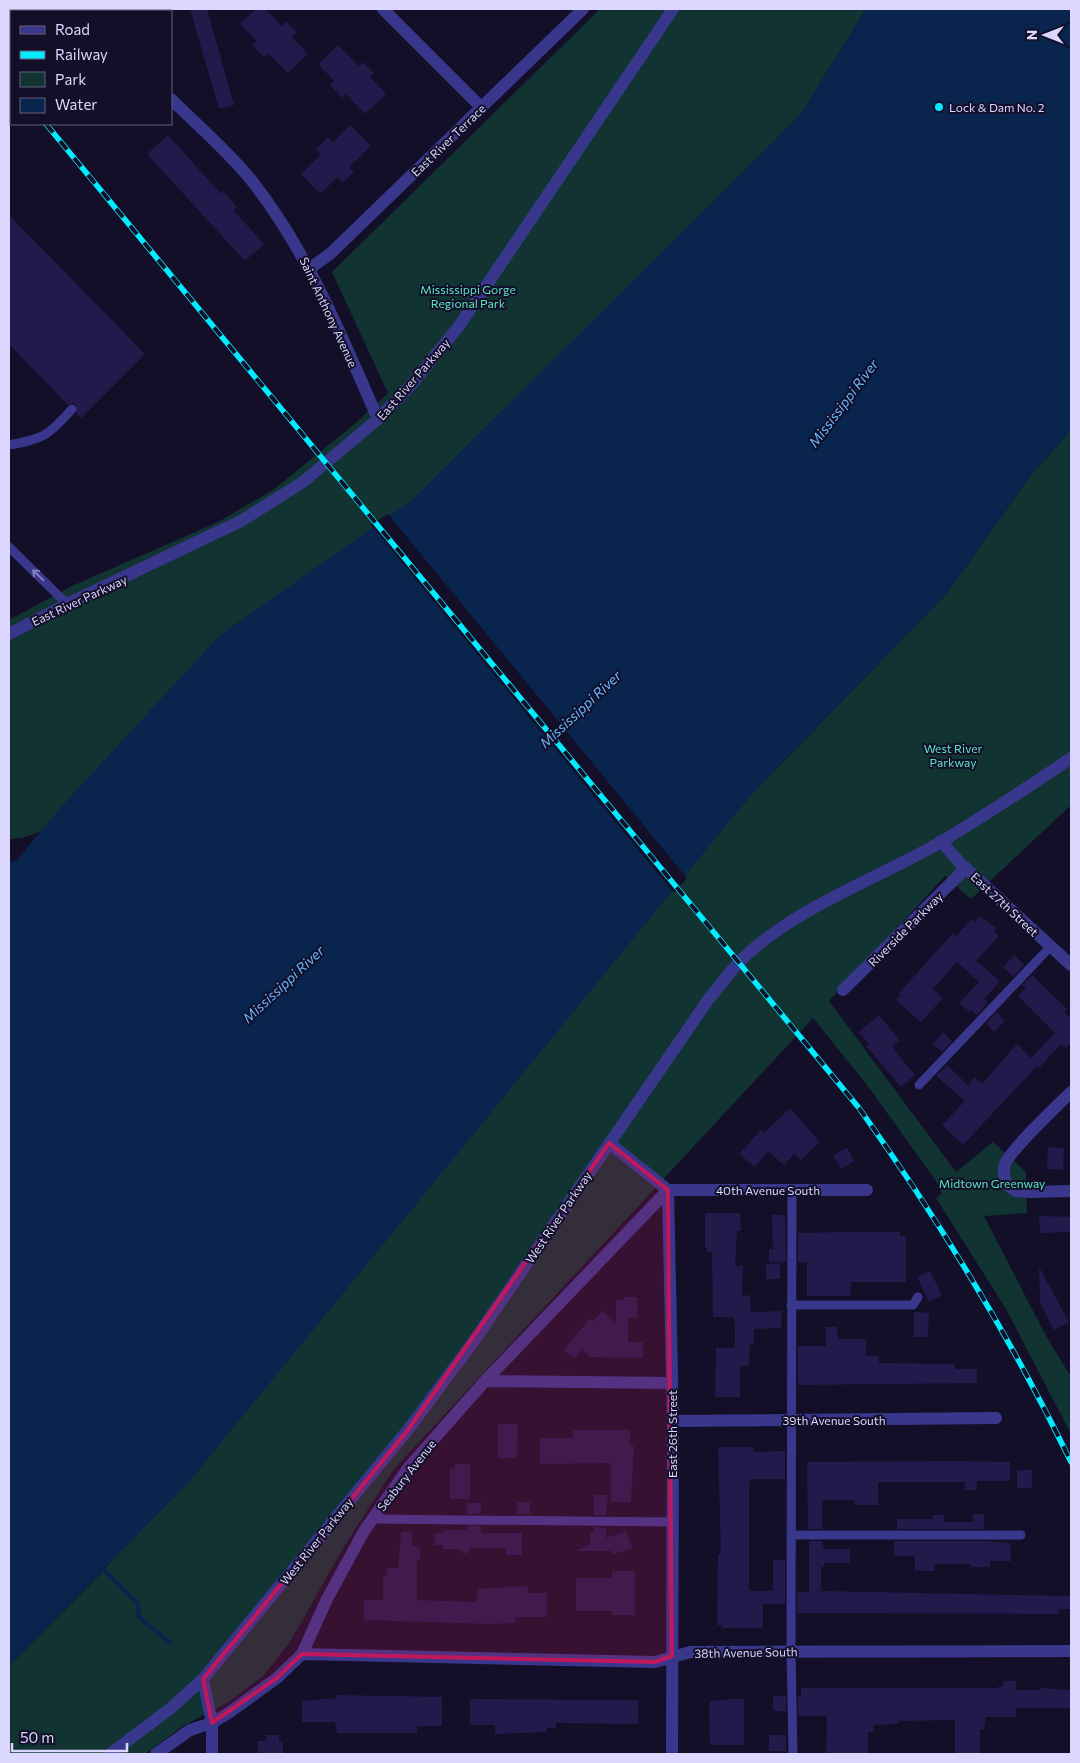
<svg xmlns="http://www.w3.org/2000/svg" width="1080" height="1763" font-family="Commissioner,sans-serif">
<style>
.green{fill:#113432}
.water{fill:#09244d}
.pier{fill:#130f29}
.lines{fill:none;stroke-linecap:round;stroke-linejoin:round}
.stream{stroke:#09244d;stroke-width:4.5}
.building{fill:#231a4b}
.service{stroke:#39378b;stroke-width:9}
.minor{stroke:#39378b;stroke-width:12}
.tertiary{stroke:#39378b;stroke-width:12}
.rail-casing{stroke:#03ebff;stroke-width:5.5}
.rail{stroke:#130f29;stroke-width:4;stroke-dasharray:11;stroke-linecap:butt}
.oneway{stroke:#827fbf}
.marked{fill:#c2185b;fill-opacity:0.2;stroke:#c2185b;stroke-width:4;stroke-linejoin:round}
.poi-dot{fill:#03ebff;stroke:#130f29;stroke-width:2}
.labels{text-anchor:middle;dominant-baseline:central;stroke-width:4;stroke-linejoin:round;paint-order:stroke}
.poi-label{font-size:12px;fill:#dbd7ff;stroke:#130f29;text-anchor:start}
.street-label{font-size:12px;fill:#dbd7ff;stroke:#130f29}
.park-label{font-size:12px;fill:#5be7c1;stroke:#130f29}
.water-label{font-size:14px;font-style:italic;fill:#65bbff;stroke:#130f29}
</style>
<rect width="100%" height="100%" fill="#130f29"/>
<path class="green" d="M600,9h266l-65,105 -375,387 -364,323 -40,14 -13,1v-219l63,-34 146,-64 55,-32 84,-68 31,-29 -56,-121z
M1071,430v375l-100,94 -26,-23 -116,125 127,171 37,-30 33,30 1,41 -43,3 62,120 25,41v57l-65,-125 -70,-111 6,-5 -6,-12 -69,-96 -54,-67 -419,451 -49,76 -55,97 -26,33 -34,26 -47,25 -38,28h-136v-88l95,-96 646,-774 197,-203 84,-118z"/>
<path class="water" d="M866,9h205v421l-40,45 -84,118 -197,203 -562,687 -179,183v-804l7,-1 45,-54 158,-171 194,-137 388,-385z"/>
<path class="pier" d="M388,514l299,364 -13,15 -303,-368z"/>
<g class="lines">
<path class="stream" d="M104,1570l34,34 1,13 31,26"/>
</g>
<path class="building" d="M190,9h17l27,96 -15,4z
M256,9h9l17,17 4,-4 11,10 -5,5 16,17 -20,19 -19,-19 -5,4 -12,-13 5,-4 -17,-17z
M338,45l21,21 4,-4 11,11 -4,4 16,17 -21,20 -19,-20 -4,4 -12,-13 4,-4 -16,-17z
M350,125l21,21 -22,21 5,5 -11,10 -5,-5 -18,17 -19,-20 20,-20 -5,-5 12,-12 5,5z
M168,135l53,59 2,-3 14,16 -4,3 31,34 -19,17 -98,-107z
M9,215l136,139 -64,64 -5,-5v-8l-3,-2 -5,2 -59,-61z
M980,916l17,13 -3,2 5,5 -23,25 24,20 -16,18 4,4 -11,12 -5,-5 -2,2 -11,-9 20,-21 -22,-20 -24,27 10,9 -22,24 -25,-22 5,-5 -2,-2 54,-60 3,3 16,-17 2,3z
M1014,955l10,10 -11,12 -10,-10z
M1032,975l35,34 -3,3 7,7v23l-5,6 -5,-4 -22,24 -2,-2 -74,79 -21,-20 23,-24 -29,-25 11,-11 21,20 7,-8 7,7 35,-40 14,14 24,-25 -37,-37 8,-8 -4,-3z
M997,1012l8,9 -11,11 -8,-9z
M879,1015l21,26 -8,6 23,28 -14,12 -35,-41 3,-2 -10,-12z
M943,1032l9,9 -10,11 -9,-8z
M790,1108l30,34 -19,18 -7,-6 -10,11 -16,-14 -13,16 -16,-13 22,-24 3,3z
M1048,1147l16,1 -1,22 -16,-1z
M847,1148l7,13 -13,8 -8,-14z
M705,1213h35l1,18h-4l-2,35h8l-1,30 8,-1 1,17 31,-1 -1,17 -27,1v14h-4l-1,23h-9v31h-25l1,-49h19v-25l-2,-6h-20l-1,-65h-5v-4h-2z
M772,1215h13l1,47h-17v-13h4z
M1039,1216l32,1v15l-31,1z
M850,1232h50v4h6v46h-55l-1,14h-43v-34h-9v-29z
M780,1263v16h-14v-15z
M1039,1267l30,55 -15,8 -14,-28z
M930,1271l12,24 -13,7 -12,-25z
M623,1297h14l1,21h-10v24h15v16l-53,-1 -8,-7 -8,8 -10,-8 26,-32 3,3 9,-10 14,12v-23h7z
M914,1312l15,1 -1,24h-14z
M826,1327h11l1,12h28v17h13v7l76,1v5h22v14l-179,2v-39h28z
M498,1424h20l-1,34h-19z
M573,1430h57v16h4l-3,56h-20v-39l-71,1v-26h33z
M718,1447h35v5l32,-1v28h-35l-1,10v102h24v-31h12v44h-22v24h-41v-3h-5l1,-71h3z
M961,1461l49,1v19h-33v9h-12v-8h-87v23h-24v-5h-32v29h-14l-1,-67z
M455,1464h15v35h-20v-30l5,-1z
M1017,1470h15v18h-15z
M594,1495h14l-2,20h-12z
M517,1502h13v12h-13z
M467,1503h14v11h-14z
M973,1514h11v15h-87v-10h36v-4h11v7h29z
M467,1526h14v7h41v22h-16v-7h-36l-3,6 -10,-5h-14v-4h-8v-12h8v-3h24z
M594,1527l12,1v10l20,-7 6,17 -20,7v-4h-36l14,-7v-12h4z
M401,1532h11v14l8,1v12h-3v41l60,2v-13l51,-3v7h19v24h-32v6l-26,1 -125,-4v-20h19v-24h4v-8h11z
M809,1541h13l2,8h26v14h-26v4h-3v24l250,5v13h-12v5l-262,-1v-21h12z
M984,1541l26,2 1,18h-21v6h-19v-3h-37v7h-19v-15h-21v-14l3,-1z
M612,1571h23v44h-23v-4h-36v-33h36z
M1003,1681h13v9h24v-2l31,2v18h-55v9h-30l-2,12h-4v25h-25v-34l-57,1v3l-24,1 -1,7h-5v22h-42l1,-38h-28l-1,-5v-15h3v-8h194l8,-2z
M336,1695l106,2v29h-25v7h-80l-2,-11h-33v-21l34,-3z
M773,1696h13v15h-13z
M470,1699l168,1v24l-82,-1v5h-9v4l-52,2v-9h-25z
M729,1699h15v46h-34l-1,-41 2,-3z
M266,1735h13v6h4v13h-25v-13h8z
M769,1735h17v16h-17z"/>
<g class="lines">
<path class="service" d="M9,64l2,3
M9,99h2
M9,445c35,-6 40,-10 63,-36
M9,547l58,57
M919,1085l132,-139
M792,1190l-1,461 2,103
M791,1305h122l5,-8
M372,1519l301,3
M792,1535h229"/>
<path class="minor" d="M83,9l3,2
M383,9l98,98
M171,99c27,27 57,52 81,82 56,71 90,156 126,238
M310,268l20,-14 253,-245
M941,841l18,21 112,103
M843,990l123,-122
M1071,1092c-14,14 -60,57 -66,72 -3,6 0,14 1,20l10,7 14,1 41,-1
M609,1143l59,47 5,231 -1,333
M485,1381l187,2
M673,1421l323,-3
M302,1654l353,8 35,-10 381,-1
M203,1679l9,44v31
M110,1754l61,-46 32,-29 204,-248 64,-86 237,-345c11,-13 22,-29 34,-41 56,-53 133,-79 199,-117 44,-27 88,-55 130,-84
M156,1754l34,-24 22,-7 18,-11 47,-34 25,-24 25,-55 37,-68 45,-64 76,-86 183,-191h199"/>
<path class="tertiary" d="M9,634l58,-30 174,-83 62,-39 75,-63 33,-34 48,-59 214,-317"/>
<defs>
<path id="rail" d="M9,77l2,4
M46,124l813,984c80,112 152,230 212,354"/>
</defs>
<use href="#rail" class="rail-casing"/>
<use href="#rail" class="rail"/>
</g>
<defs><path id="oneway-shaft" d="M-6 0H5M1.5-3L5.5 0L1.5 3" fill="none" stroke-width="1.6" stroke-linecap="round" stroke-linejoin="round" transform="scale(1.25)"/></defs>
<use class="oneway" href="#oneway-shaft" transform="translate(38 575) rotate(-136)"/>
<path class="marked" d="M609,1143l59,47 4,466 -17,6 -353,-8 -25,24 -65,45 -9,-44 204,-248z"/>
<circle class="poi-dot" cx="939" cy="107" r="5"/>
<g class="labels">
<g class="poi-label">
<text x="949" y="107">Lock &amp; Dam No. 2</text>
</g>
<g class="street-label">
<text transform="translate(448 140) rotate(-44)">East River Terrace</text>
<text transform="translate(329 312) rotate(65)">Saint Anthony Avenue</text>
<text transform="translate(413 379) rotate(-49)">East River Parkway</text>
<text transform="translate(79 600) rotate(-25)">East River Parkway</text>
<text transform="translate(1005 904) rotate(43)">East 27th Street</text>
<text transform="translate(905 929) rotate(-45)">Riverside Parkway</text>
<text x="768" y="1190">40th Avenue South</text>
<text transform="translate(558 1217) rotate(-56)">West River Parkway</text>
<text x="834" y="1420">39th Avenue South</text>
<text transform="translate(672 1434) rotate(-90)">East 26th Street</text>
<text transform="translate(406 1475) rotate(-52)">Seabury Avenue</text>
<text transform="translate(316 1541) rotate(-51)">West River Parkway</text>
<text transform="translate(746 1652) rotate(-1)">38th Avenue South</text>
</g>
<g class="park-label">
<text x="468" y="289">Mississippi Gorge<tspan x="468" dy="14">Regional Park</tspan></text>
<text x="953" y="748">West River<tspan x="953" dy="14">Parkway</tspan></text>
<text x="992" y="1183">Midtown Greenway</text>
</g>
<g class="water-label">
<text transform="translate(843 403) rotate(-53)">Mississippi River</text>
<text transform="translate(580 709) rotate(-43)">Mississippi River</text>
<text transform="translate(283 984) rotate(-43)">Mississippi River</text>
</g>
</g>
<rect width="1080" height="1763" fill="none" stroke="#dbd7ff" stroke-width="20"/>
<rect x="10" y="10" width="162" height="115" fill="#130f29" stroke="#635f7f"/>
<rect x="20" y="26" width="25" height="8" fill="#39378b" stroke="#635f7f"/>
<text x="55" y="35" font-size="15" fill="#dbd7ff">Road</text>
<rect x="20" y="51" width="25" height="8" fill="#03ebff" stroke="#635f7f"/>
<text x="55" y="60" font-size="15" fill="#dbd7ff">Railway</text>
<rect x="20" y="72" width="25" height="15" fill="#113432" stroke="#635f7f"/>
<text x="55" y="85" font-size="15" fill="#dbd7ff">Park</text>
<rect x="20" y="98" width="25" height="15" fill="#09244d" stroke="#635f7f"/>
<text x="55" y="110" font-size="15" fill="#dbd7ff">Water</text>
<g transform="translate(1045 35) rotate(270)" stroke="#130f29" stroke-width="4" paint-order="stroke">
<path d="M0-4L9 19L0 12L-9 19Z" fill="#dbd7ff"/>
<text y="-8" font-size="14" font-weight="bold" text-anchor="middle" fill="#dbd7ff">N</text>
</g>
<path d="M12 1743v8h115v-8" fill="none" stroke="#dbd7ff" stroke-width="2.5"/>
<text x="20" y="1743" font-size="15" fill="#dbd7ff" stroke="#130f29" stroke-width="4" paint-order="stroke">50 m</text>
</svg>
